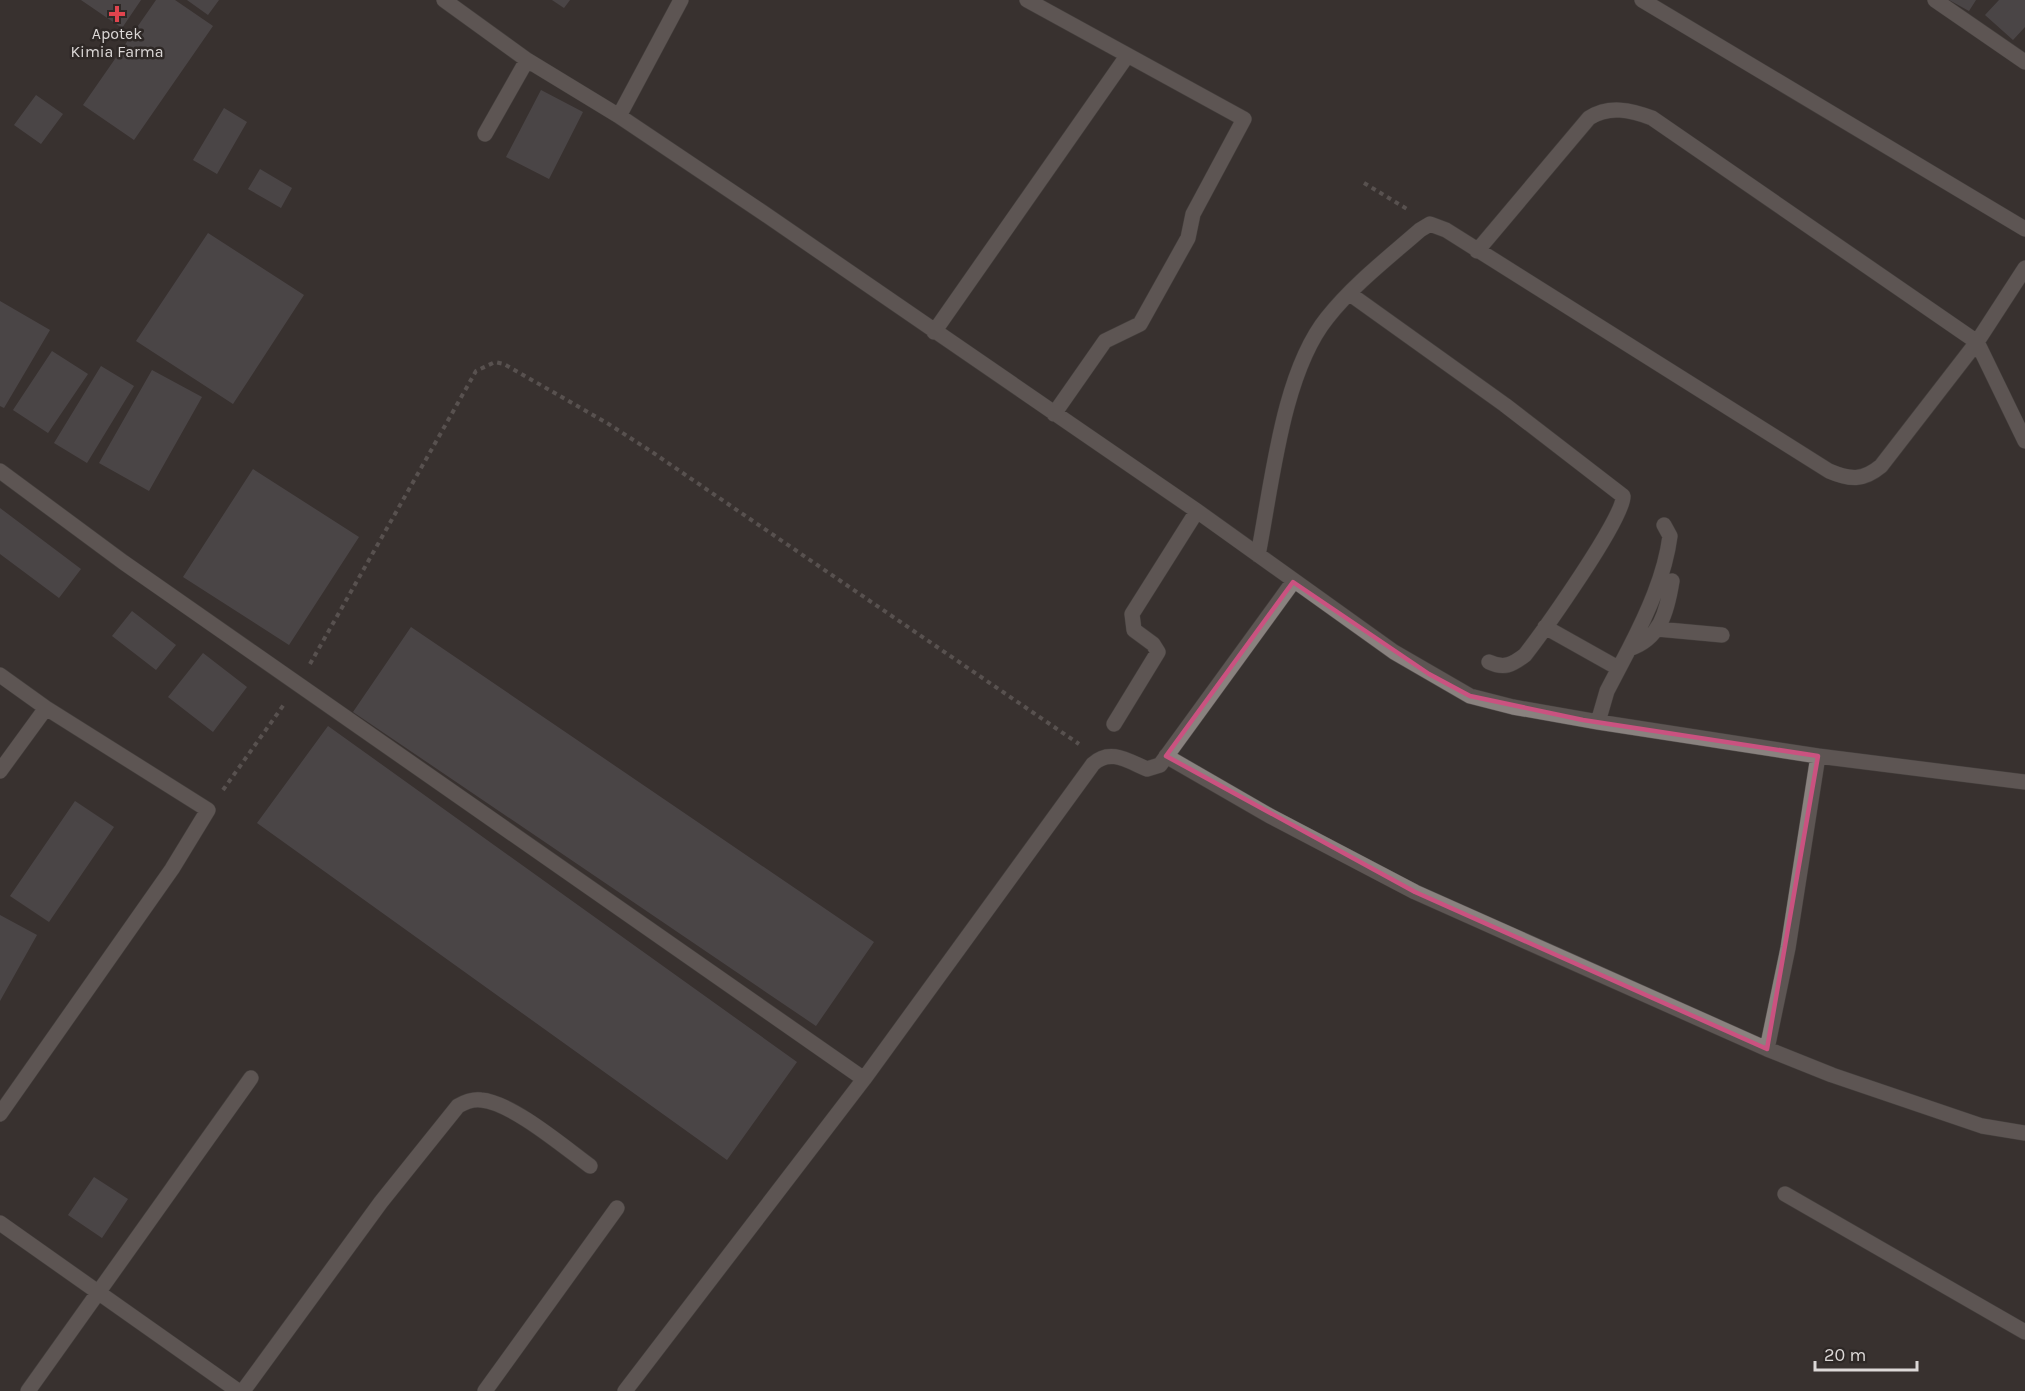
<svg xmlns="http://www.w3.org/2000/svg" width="2025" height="1391" font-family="Karla,sans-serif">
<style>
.building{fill:#615e63}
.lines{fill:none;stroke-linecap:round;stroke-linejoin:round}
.minor-casing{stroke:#544f4d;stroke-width:16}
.path{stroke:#7e7877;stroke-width:4;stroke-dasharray:4.5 4.5;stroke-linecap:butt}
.minor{stroke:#89827f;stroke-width:15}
.marked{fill:none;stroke:#ca5280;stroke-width:4.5;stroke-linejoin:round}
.health-dot{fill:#e0444e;stroke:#2e2826;stroke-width:2}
.labels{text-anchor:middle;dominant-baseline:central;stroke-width:5;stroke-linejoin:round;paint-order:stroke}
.poi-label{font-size:16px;fill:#dcd8d7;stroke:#2e2826}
</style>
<rect width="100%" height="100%" fill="#383230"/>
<path class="building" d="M81,0h60l-19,28z
M156,0h19l38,26 -79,114 -51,-35z
M187,0h32l-11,15z
M552,0h18l-6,8z
M1949,0h27l-7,11z
M1999,0h26v27l-12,13 -28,-25z
M541,90l42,22 -34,67 -43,-22z
M36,95l27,19 -22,30 -27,-19z
M224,108l23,14 -30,52 -24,-14z
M260,169l32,19 -11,20 -33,-19z
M208,233l96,62 -71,109 -97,-63z
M0,301l50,29 -46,78 -4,-2z
M52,351l36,23 -40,59 -35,-23z
M101,366l33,20 -47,77 -33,-20z
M152,370l50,27 -53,94 -50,-28z
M253,469l106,68 -70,108 -106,-68z
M0,508l81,61 -22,29 -59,-44z
M132,611l44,34 -20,25 -44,-34z
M411,627l463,315 -58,84 -463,-314z
M203,653l44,34 -34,45 -45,-35z
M328,726l469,336 -70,98 -470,-337z
M75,801l39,26 -65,95 -39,-26z
M0,915l37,20 -37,66z
M94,1177l34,22 -26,39 -34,-23z"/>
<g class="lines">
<defs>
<path id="minor" d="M444,0l83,60 92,56 143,96 435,299 197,141 76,44 43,11 85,15 220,34 207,26
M1027,0l217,119 -51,95 -5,24 -48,86 -35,17 -51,73
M1642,0l383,229
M1935,0l90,62
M619,116l62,-116
M485,134l42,-74
M1477,251l112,-133c20,-13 42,-8 63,0l325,224 48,99
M1350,294l155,111 118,91c2,21 -81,137 -98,159 -13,10 -21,14 -36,7
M934,332l193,-276
M0,471l123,91 741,517
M1258,555c14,-70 24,-181 69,-237 26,-33 61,-60 93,-88l10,-6 16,6 383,241c21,9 34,10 52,-5l96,-124 48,-74
M1545,627l73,41
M1657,629l65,6
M1629,649c18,-35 36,-74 41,-113l-6,-11
M0,675l46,33 162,102 -36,59 -172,245
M1598,722l9,-31 22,-42c31,-10 38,-37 43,-68
M1114,724l44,-72 -5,-8 -19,-14 -2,-16 65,-103
M1166,756l104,60 145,76 352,157 65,26 150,51 43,7
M0,771l46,-63
M1767,1049l21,-101 30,-192
M1785,1194l240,138
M0,1223l238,168
M28,1391l223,-313
M243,1391l138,-189 77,-96c7,-4 15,-7 23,-6 30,2 83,47 109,66
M485,1391l132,-183
M625,1391l239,-312 229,-315c17,-16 35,-3 54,5l13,-4 133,-183"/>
</defs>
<use href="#minor" class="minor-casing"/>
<path class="path" d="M1364,183l43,26
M310,664l166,-293 19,-9 9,2 103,59 45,29 427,292
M223,790l62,-87"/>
<use href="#minor" class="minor"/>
</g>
<path d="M0 0H2025V1391H0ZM1293,582l136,92 41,22 113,24 235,36 -51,293 -352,-157 -249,-136z" fill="#383230" fill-opacity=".55" fill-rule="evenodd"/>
<path class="marked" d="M1293,582l136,92 41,22 113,24 235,36 -51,293 -352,-157 -249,-136z"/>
<path class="health-dot" d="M114 5h6v6h6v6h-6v6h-6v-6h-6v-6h6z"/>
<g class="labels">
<g class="poi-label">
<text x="117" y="33">Apotek<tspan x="117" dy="18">Kimia Farma</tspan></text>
</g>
</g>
<path d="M1815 1361v9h102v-9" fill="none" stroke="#dcd8d7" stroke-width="3"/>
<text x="1824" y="1361" font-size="18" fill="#dcd8d7" stroke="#2e2826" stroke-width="4.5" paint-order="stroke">20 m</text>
</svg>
